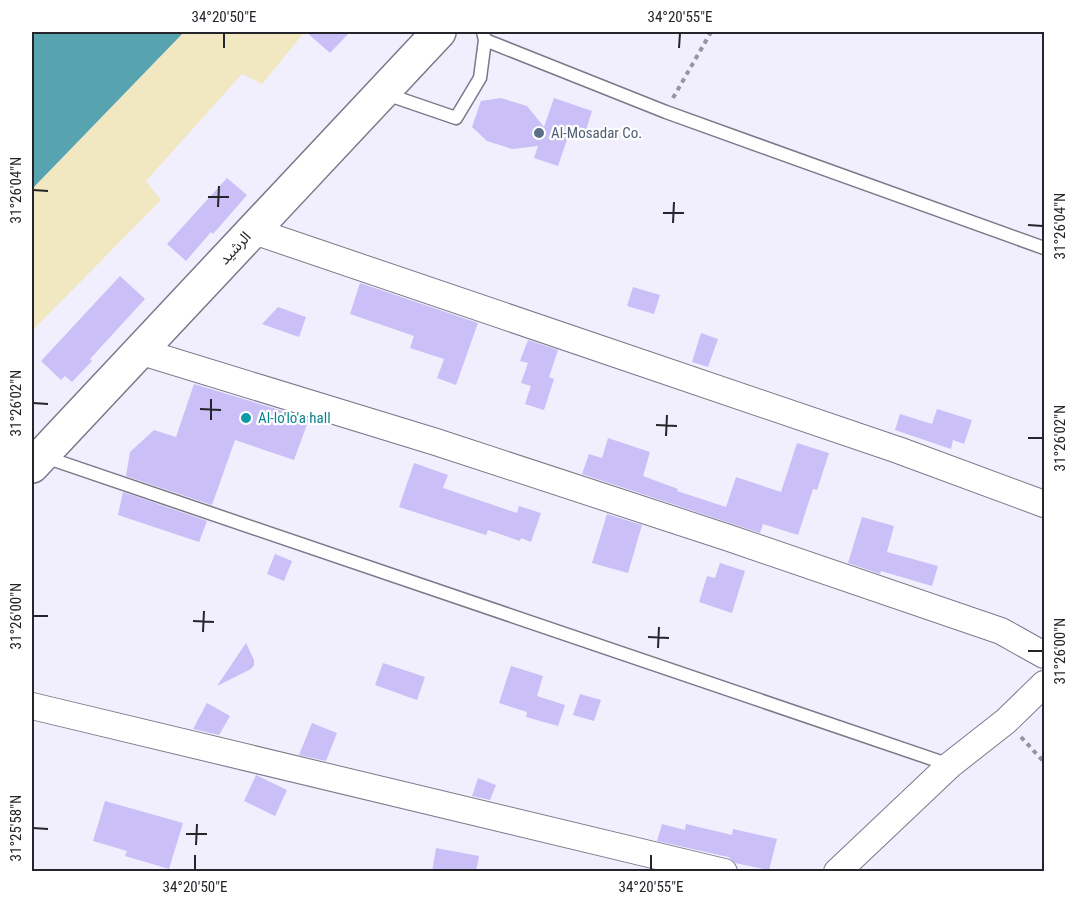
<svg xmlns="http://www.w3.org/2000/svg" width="1076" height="903" font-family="'Roboto Condensed','Noto Sans Arabic',sans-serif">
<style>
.sand{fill:#f1e8c2}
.water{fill:#57a3af}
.building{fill:#cabff6}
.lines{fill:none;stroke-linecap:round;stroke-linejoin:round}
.service-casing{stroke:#7b7889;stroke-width:15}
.minor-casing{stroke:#7b7889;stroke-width:28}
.secondary-casing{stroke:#7b7889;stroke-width:36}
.path{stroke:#9694a0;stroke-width:4;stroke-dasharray:4.5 4.5;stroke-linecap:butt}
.service{stroke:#fff;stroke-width:12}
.minor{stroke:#fff;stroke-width:26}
.secondary{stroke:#fff;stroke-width:33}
.ticks{fill:none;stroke:#26242b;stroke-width:2}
.service-dot{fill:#5c6f8a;stroke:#fff;stroke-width:2}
.culture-dot{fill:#0f9aa8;stroke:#fff;stroke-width:2}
.labels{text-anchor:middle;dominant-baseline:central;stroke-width:4.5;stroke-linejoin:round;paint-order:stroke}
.service-label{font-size:15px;fill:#4e5e75;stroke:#fff;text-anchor:start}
.street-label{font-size:15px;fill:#26242b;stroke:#fff}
.culture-label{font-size:15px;fill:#0d838f;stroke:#fff;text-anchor:start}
.neatline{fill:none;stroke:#26242b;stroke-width:2}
.ticks-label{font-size:15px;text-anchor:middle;fill:#26242b}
</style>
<rect width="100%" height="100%" fill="#f1effe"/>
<path class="sand" d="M184,32h116l3,2 -41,50 -20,-10 -96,107 15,19 -129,131v-142z"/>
<path class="water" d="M32,32h152l-152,157z"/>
<path class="building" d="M306,32h44l-20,21z
M501,98l26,8 17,21 10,-29 38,13 -6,19 -14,-5 -14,41 -24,-8 4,-12 -26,3 -25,-8 -15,-14 9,-26z
M227,178l20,17 -34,39 -2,-2 -25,29 -19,-17z
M120,276l25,23 -55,60 2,2 -20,21 -7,-6 -4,4 -20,-19z
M360,283l118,40 -22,62 -19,-7 7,-19 -34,-11 4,-12 -64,-22z
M633,287l27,8 -6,19 -27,-8z
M278,307l28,10 -7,20 -37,-13z
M701,333l17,6 -10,28 -16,-5z
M528,340l30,10 -9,27 5,2 -10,31 -19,-6 6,-18 -10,-3 7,-20 -8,-2z
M194,384l115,35 -15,41 -59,-20 -23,65 -86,-29 4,-24 24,-22 22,7z
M937,409l35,11 -8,24 -11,-4 -2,9 -56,-19 5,-16 32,10z
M608,438l42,14 -7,24 35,13 -1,2 49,16 10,-30 45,15 16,-49 32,10 -12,37 -4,-1 -15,46 -35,-11 -3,9 -178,-59 7,-20 13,4z
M414,463l34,12 -5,13 74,25 2,-7 22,7 -10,29 -10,-4 -1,3 -32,-11 -2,5 -87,-28z
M123,492l84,29 -8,21 -81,-27z
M607,514l35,11 -14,48 -36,-10z
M862,517l32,9 -7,26 51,14 -6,20 -51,-15 -1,3 -32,-11z
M275,554l17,7 -8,20 -17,-7z
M720,563l25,8 -13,42 -33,-11 8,-26 8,2z
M246,643l8,17v5l-3,4 -34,17z
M383,663l42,14 -8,23 -42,-15z
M511,666l32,10 -6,20 28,9 -7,21 -32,-9 1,-5 -28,-9z
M580,694l21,6 -7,21 -21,-6z
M207,703l23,13 -11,19 -26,-6z
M312,723l25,10 -11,28 -27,-6z
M256,775l31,15 -12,26 -31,-15z
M478,778l18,7 -6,15 -18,-4z
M105,801l78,22 -14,46 -44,-13 2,-5 -34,-10z
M662,824l23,6 1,-6 46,11 1,-6 44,10 -8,31 -34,-7 -7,-6 -71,-16z
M436,848l43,8 -3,16h-44z"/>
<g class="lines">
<defs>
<path id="service" d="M485,40l181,72 378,136
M383,93l73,25 24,-40 5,-38 -2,-8
M45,457l905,308"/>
<path id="minor" d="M251,230l647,220 146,54
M139,351l297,91 293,96 272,93 43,24
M32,706l692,166
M837,872l113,-107 56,-44 38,-37"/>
<path id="secondary" d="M32,466l407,-434"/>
</defs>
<use href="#service" class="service-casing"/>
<use href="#minor" class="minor-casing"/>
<use href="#secondary" class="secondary-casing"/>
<path class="path" d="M673,98l38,-66
M1021,737l23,25"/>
<use href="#service" class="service"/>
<use href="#minor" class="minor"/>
<use href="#secondary" class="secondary"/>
</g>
<path class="ticks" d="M224,48v-15M679,48l1,-15M33,190l15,1M208,197h21M218,207l1,-21M663,213h21M673,223l1,-21M1028,225l15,1M33,403l15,1M200,409l21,1M211,420v-21M656,425l21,1M666,436l1,-21M1028,438h15M33,616h15M193,621l21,1M203,632l1,-21M648,637l21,1M658,648l1,-21M1028,651h15M33,828l15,1M186,834h21M196,845l1,-21M195,870v-15M651,870v-15"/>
<circle class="service-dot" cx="539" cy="133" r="6"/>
<circle class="culture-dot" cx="246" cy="418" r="6"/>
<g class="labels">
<g class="service-label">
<text x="551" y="133">Al-Mosadar Co.</text>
</g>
<g class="street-label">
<text transform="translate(235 248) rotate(-47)">الرشيد</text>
</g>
<g class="culture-label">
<text x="258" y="418">Al-lo'lo'a hall</text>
</g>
</g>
<rect width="1076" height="903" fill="none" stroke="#ffffff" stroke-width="66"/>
<rect x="33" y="33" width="1010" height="837" class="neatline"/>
<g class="ticks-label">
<text x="224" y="22">34°20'50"E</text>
<text x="680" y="22">34°20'55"E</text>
<text transform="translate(16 190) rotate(-90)" y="5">31°26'04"N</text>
<text transform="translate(1060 226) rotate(-90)" y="5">31°26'04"N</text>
<text transform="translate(16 403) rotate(-90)" y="5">31°26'02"N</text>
<text transform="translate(1060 438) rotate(-90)" y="5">31°26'02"N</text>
<text transform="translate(16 616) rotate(-90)" y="5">31°26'00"N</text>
<text transform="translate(1060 651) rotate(-90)" y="5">31°26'00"N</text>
<text transform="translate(16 828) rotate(-90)" y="5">31°25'58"N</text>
<text x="195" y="892">34°20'50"E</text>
<text x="651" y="892">34°20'55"E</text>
</g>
</svg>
